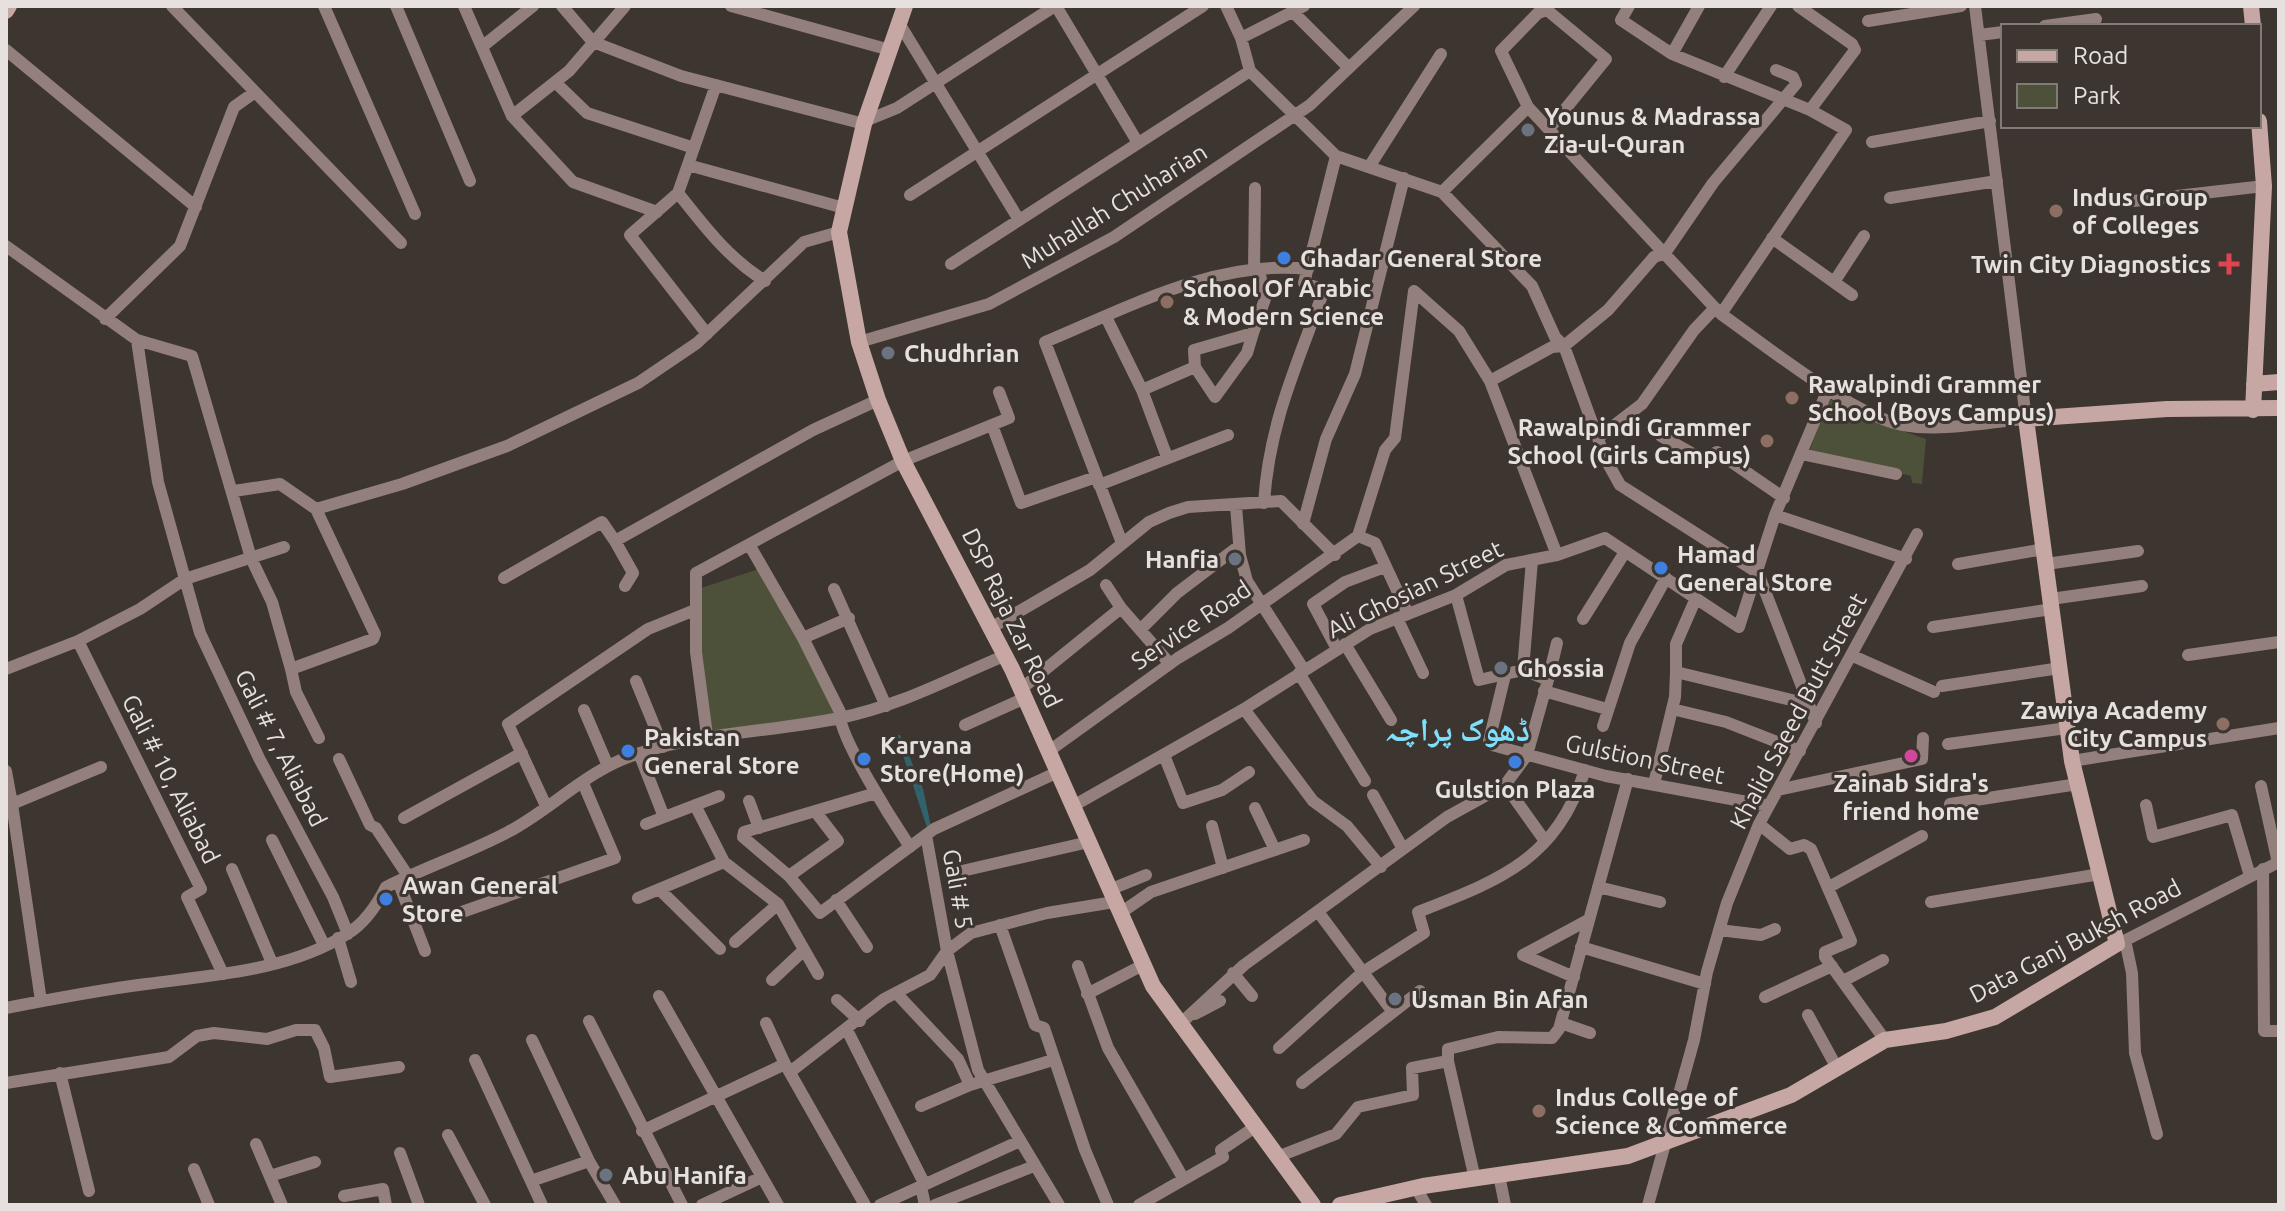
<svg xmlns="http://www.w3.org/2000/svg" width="2285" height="1211" font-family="Ubuntu,'Noto Naskh Arabic',sans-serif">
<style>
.green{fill:#4d513a}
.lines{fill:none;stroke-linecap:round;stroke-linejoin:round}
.stream{stroke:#31636d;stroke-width:4}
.street{stroke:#937f7c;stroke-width:12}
.secondary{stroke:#c7a7a3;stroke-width:16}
.worship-dot{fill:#6b7280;stroke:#3d3530;stroke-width:3}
.education-dot{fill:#8d6e63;stroke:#3d3530;stroke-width:3}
.shop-dot{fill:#3f7fe0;stroke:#3d3530;stroke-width:3}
.health-dot{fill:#e0444e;stroke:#3d3530;stroke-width:3}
.hotel-dot{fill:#d1479c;stroke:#3d3530;stroke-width:3}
.labels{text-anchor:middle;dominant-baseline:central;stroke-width:6;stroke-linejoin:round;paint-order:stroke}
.poi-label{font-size:24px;font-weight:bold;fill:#e6e1de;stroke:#3d3530;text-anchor:start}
.street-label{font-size:24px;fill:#e6e1de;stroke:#3d3530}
.district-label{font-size:32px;font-weight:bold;fill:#7fe0fd;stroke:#3d3530}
</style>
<rect width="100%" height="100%" fill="#3d3530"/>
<path class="green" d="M1828,398l34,19 64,22 -4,45 -10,-1 -1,-7 -102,-24z
M759,569l36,60 42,86 -127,16 -13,-101 4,-42z"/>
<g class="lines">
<path class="stream" d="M899,737l22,52 8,38z"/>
<path class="street" d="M172,6l229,237
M324,6l91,208
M396,6l74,175
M464,6l48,110 61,66 84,30
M562,6l31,36 88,34 183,48
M731,6l159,44
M1056,6l82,137
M1226,6l15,32
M1304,6l-63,32 9,33 86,85 106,36 90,94 23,51 9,9 41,112 15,27 138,88 58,150
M1629,6l-8,14 51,34 138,56 36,20 -125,184
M1798,6l54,38 3,6 -45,60
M1294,13l55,55
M1868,21l93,-15
M899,23l120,197
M2045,26l51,-7
M1979,35l24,-3
M483,46l50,-40
M6,50l190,157
M1672,54l27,-48
M1724,77l47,-71
M555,82l32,31 107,35
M512,116l57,-45 56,-65
M865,121l32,-13 158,-102
M1549,129l57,-70 -59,-49 -9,3 -37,38 27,56 187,201 6,6c44,31 132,102 182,111 39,7 84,-3 123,-6l-51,-413
M1872,142l118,-21
M688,165l156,43
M1369,167l72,-113
M1442,192l86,-85
M678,193c27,34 50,65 87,88
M910,195l293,-189
M1890,198l107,-17
M2133,201l131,-15
M1772,238l80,57
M6,246l131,94 55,16 59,202 21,44 19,67 82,-30 2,-5 -59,-125 -36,-25 -46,7
M951,264l299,-193
M1254,270l1,-82
M1834,282l30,-46
M1414,291l45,40 31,50 67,174
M1106,317l36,73 25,67
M105,319l75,-73 54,-139 21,-15
M1253,333l12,-34 -6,-29
M707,334l-77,-99 48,-42 38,-108
M137,340l21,142 42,151 59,125 74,139 15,37
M859,342l130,-38 125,-67 196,-132 104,-99
M1490,381l62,-34 12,-1 44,-36 46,-53 11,-4 48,-70 83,-99 -3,-7 -17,-7
M1142,390l53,-23 -1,-17 59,-17 -6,20 -32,44 -20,-30
M992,425l29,78 75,-26
M1661,436l41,23 15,-7 67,46
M1599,437l43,-33 52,-74 21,-22
M1801,454l95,20
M1099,485l129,-50
M1264,503c5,-80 33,-138 60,-213l-20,-7 32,-127
M1236,506l4,49 7,26 57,89
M316,509l86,-25 105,-38 131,-63 59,-40 107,-101 35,-10
M1775,515l131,44
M1303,524l23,-85 29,-65 49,-196
M1358,536l27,-86 10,-12 19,-147
M1358,536l17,7 33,71
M615,541l18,32 -8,13
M1122,543l-77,-201c82,-34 171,-83 263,-73
M750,546l53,92 37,74c-4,21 56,114 70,135
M1958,564l86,-15
M2046,564l92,-13
M504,578l98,-56 13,19 198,-111 65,-30
M1106,585l15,23
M834,589l52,117
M1696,598l-20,46v28l132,32
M2051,599l91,-13
M1397,618l26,55
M1583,619l42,-67
M1933,627l119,-18
M989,629l101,-59 59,-48 20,-9 19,-6 93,-6 54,54
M1141,629l36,-36 62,-47
M803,638l46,-20
M78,641l123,248 -14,8 36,77
M1345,644l46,76
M1337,649l-24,-45 32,-22 40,-15
M2188,655l91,-13
M1853,656l81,36
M6,669l72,-28 62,-32 45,-30 99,-32
M291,669l5,23 23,46
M1523,670l9,-110
M1299,673l66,108
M1505,675l-16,66 3,4 114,31 163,30
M1548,680l9,-37
M636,681l27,66
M1942,686l118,-18
M1021,689l100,-81 49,56
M1544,691l63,18
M1244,709l69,92 34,25 34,41
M1672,709l54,13 74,29
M584,710l24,56
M965,725l60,-27
M1603,726l27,-83 36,-65
M707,735l-11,-83v-79l207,-112 106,-43 -10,-26
M1948,744l119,-16
M1049,751l129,-93 50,-30 130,-92
M639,753l25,64
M1164,755l19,48 39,-13 27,-18
M339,759l31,66 6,3 32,48
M2072,761l207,-33
M6,771l6,33 89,-37
M1654,784l21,-87 1,-25
M1505,785l40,56
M2261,786l17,77
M1778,790l144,-31 1,-21
M876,793l-132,39 -1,5 46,39 31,37 114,-84 124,-57
M1373,795l30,54
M749,801l10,27
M12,804l29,197
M1950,804l128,-20
M695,805l29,57 54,42 40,70
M2146,805l7,32 79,-22 18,61
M546,806l-38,-82 140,-95 47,-19
M1073,806l171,-97 126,-80 86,-34 50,-30 51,-10 48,-17 134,89 36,-112 53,-126
M1255,808l20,42
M404,818l118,-65
M646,824l73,-28
M1759,824l31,25 14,-4 7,4 40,92 -26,11v5l60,83
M1212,826l11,42
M926,835l21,116 31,119 81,135
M272,840l52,105
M232,869l40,94
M2263,869l1,162h15
M962,871l127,-29
M789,876l49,-35 -23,-30
M398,881l27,70
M1598,887l62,15
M1829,887l93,-51
M659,889l61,60
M1109,890l37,-15
M638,898l86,-36
M836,900l31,47
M1931,902l169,-28
M459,913l156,-55 -32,-75
M1319,913l73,98
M1119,914l32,-22 153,-52
M1000,925l35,100 9,3 41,122 23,55
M1719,930l42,5 14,-6
M338,938l13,44
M2125,940l7,33 3,80 22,81
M735,942l43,-38
M2118,944l161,-82
M1581,947l124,37
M1078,966l30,82 75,130
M1233,973l19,23
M1574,977l-51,-22 65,-35
M772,980l32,-30
M1843,981l40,-21
M1087,994l56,-29
M898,995l60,64 12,26 83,-25
M659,996l119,209
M1765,997l67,-31
M837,1000l23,21
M6,1008c46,-9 93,-18 140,-24 66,-9 143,-13 201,-50 18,-11 30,-29 39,-47 40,-20 82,-34 122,-55 44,-23 80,-63 129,-78 66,-22 135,-22 203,-36 62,-13 106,-38 164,-62
M1195,1014l25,-13
M1808,1015l29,53
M589,1021l93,184
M766,1023l19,41 80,141
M1561,1023l29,10
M1179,1025l65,-60 203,-148 58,-32 22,-30 21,-75 -25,-10 -44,10 -23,-85
M847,1030l77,153
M532,1040l57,121 26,44
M1279,1048l84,-76 61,-39 -6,-21c82,-32 138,-52 167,-142
M475,1060l67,145
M1448,1061l27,118
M790,1072l94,-73 46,-24 17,-24 24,-18 76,-20 67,-11
M60,1073l29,118
M6,1083l163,-26 28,-21 17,-3 53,6 29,-9h19l9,18 6,29 69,-10
M1302,1083l118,-92
M921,1106l49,-21
M642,1131l143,-67
M448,1135l37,70
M256,1144l26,61
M400,1153l19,52
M1277,1157l59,-23 22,-27 55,-12 -1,-27 36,-7v-12l50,-12 54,1 7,-9 69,-250
M194,1169l15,36
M1499,1175l6,30
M270,1176l45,-14
M531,1181l58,-20
M921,1187l4,18
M1416,1188l10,17
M344,1196l39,-7 3,16
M702,1205l60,-28
M880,1205l140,-64
M935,1205l99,-39
M1139,1205l84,-48 -2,-7 34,-23
M1648,1205l46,-165 13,-68 20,-69 32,-79 158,-290"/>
<path class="secondary" d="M905,6l-41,118 -25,108 20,110 19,58 25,61 109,208 141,317 160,219
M2251,6l2,20
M6,11l3,-5
M2254,384l25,-2
M2253,410l11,-224 -5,-65
M1340,1205l83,-19 205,-30 163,-61 94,-55 61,-9 49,-14 122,-73 -45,-183 -46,-342 141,-10 112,-1"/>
</g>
<g class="worship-dot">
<circle cx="1528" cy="130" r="8"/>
<circle cx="888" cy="353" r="8"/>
<circle cx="1235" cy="559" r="8"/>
<circle cx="1501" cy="668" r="8"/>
<circle cx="1395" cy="999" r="8"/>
<circle cx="606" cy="1175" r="8"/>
</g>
<g class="education-dot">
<circle cx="2056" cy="211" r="8"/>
<circle cx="1167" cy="302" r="8"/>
<circle cx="1792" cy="398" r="8"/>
<circle cx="1767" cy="441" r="8"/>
<circle cx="2223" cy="724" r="8"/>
<circle cx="1539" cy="1111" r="8"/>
</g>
<g class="shop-dot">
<circle cx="1284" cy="258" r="8"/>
<circle cx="1661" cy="568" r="8"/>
<circle cx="628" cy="751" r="8"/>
<circle cx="864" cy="759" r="8"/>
<circle cx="1515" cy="762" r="8"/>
<circle cx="386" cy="899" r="8"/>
</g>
<path class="health-dot" d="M2225 252h8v8h8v8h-8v8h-8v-8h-8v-8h8z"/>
<circle class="hotel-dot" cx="1911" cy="756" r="8"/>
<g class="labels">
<g class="poi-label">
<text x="1544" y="116">Younus &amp; Madrassa<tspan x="1544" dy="28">Zia-ul-Quran</tspan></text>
<text x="2072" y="197">Indus Group<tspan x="2072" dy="28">of Colleges</tspan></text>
<text x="1300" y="258">Ghadar General Store</text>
<text x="2211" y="264" text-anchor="end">Twin City Diagnostics</text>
<text x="1183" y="288">School Of Arabic<tspan x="1183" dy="28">&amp; Modern Science</tspan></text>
<text x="904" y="353">Chudhrian</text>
<text x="1808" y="384">Rawalpindi Grammer<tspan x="1808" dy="28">School (Boys Campus)</tspan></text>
<text x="1751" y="427" text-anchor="end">Rawalpindi Grammer<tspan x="1751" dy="28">School (Girls Campus)</tspan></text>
<text x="1677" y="554">Hamad<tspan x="1677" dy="28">General Store</tspan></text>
<text x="1219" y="559" text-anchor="end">Hanfia</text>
<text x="1517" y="668">Ghossia</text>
<text x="2207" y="710" text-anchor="end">Zawiya Academy<tspan x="2207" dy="28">City Campus</tspan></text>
<text x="644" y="737">Pakistan<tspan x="644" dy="28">General Store</tspan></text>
<text x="880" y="745">Karyana<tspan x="880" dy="28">Store(Home)</tspan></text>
<text x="1911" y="783" text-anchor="middle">Zainab Sidra's<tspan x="1911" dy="28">friend home</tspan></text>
<text x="1515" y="789" text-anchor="middle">Gulstion Plaza</text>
<text x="402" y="885">Awan General<tspan x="402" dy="28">Store</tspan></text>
<text x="1411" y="999">Usman Bin Afan</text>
<text x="1555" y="1097">Indus College of<tspan x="1555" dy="28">Science &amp; Commerce</tspan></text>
<text x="622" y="1175">Abu Hanifa</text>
</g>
<g class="street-label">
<text transform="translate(1114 206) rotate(-32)">Muhallah Chuharian</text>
<text transform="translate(1415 589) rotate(-26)">Ali Ghosian Street</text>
<text transform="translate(1012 618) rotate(64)">DSP Raja Zar Road</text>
<text transform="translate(1191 625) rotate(-34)">Service Road</text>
<text transform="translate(1798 711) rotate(-62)">Khalid Saeed Butt Street</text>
<text transform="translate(281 748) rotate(63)">Gali # 7, Aliabad</text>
<text transform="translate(1645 759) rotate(12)">Gulstion Street</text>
<text transform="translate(171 779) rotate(63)">Gali # 10, Aliabad</text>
<text transform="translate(958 889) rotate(80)">Gali # 5</text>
<text transform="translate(2075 941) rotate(-28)">Data Ganj Buksh Road</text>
</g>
<g class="district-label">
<text x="1457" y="729">ڈھوک پراچہ</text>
</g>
</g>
<rect width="2285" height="1211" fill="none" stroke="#e6e1de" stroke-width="16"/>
<rect x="2001" y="24" width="260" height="104" fill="#3d3530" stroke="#817a76" stroke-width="2"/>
<rect x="2017" y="50" width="40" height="12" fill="#c7a7a3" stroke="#817a76" stroke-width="2"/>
<text x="2073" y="64" font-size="24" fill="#e6e1de">Road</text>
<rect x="2017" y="84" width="40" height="24" fill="#4d513a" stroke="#817a76" stroke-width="2"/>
<text x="2073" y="104" font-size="24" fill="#e6e1de">Park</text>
</svg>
